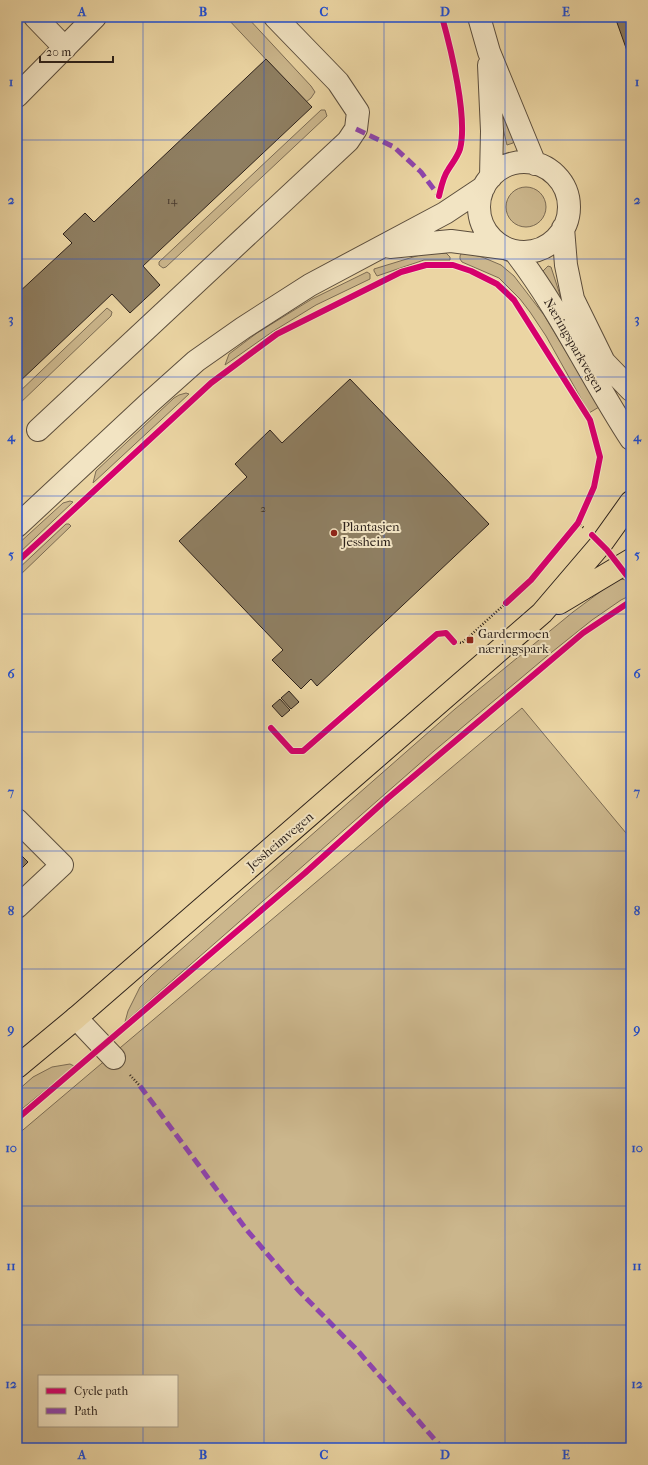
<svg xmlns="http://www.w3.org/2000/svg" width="648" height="1465" font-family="'IM FELL French Canon',serif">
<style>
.green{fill:#cbb68c;stroke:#7c6c54;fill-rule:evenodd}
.building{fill:#8f7f62;stroke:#2c211b}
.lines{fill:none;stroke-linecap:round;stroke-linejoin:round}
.minor-casing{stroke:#5c4e3d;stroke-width:24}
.major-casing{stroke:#2c211b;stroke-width:24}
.path{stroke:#2c211b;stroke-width:2.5;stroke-dasharray:1 2;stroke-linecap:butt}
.minor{stroke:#f2e4c3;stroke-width:22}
.major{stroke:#ebd5a3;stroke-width:22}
.quiet{stroke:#8e44ad;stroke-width:5;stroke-dasharray:10 5;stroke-linecap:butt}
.cycleway-casing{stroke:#f2e4c3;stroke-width:8}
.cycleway{stroke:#d6006c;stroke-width:6}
.grid{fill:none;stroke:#1d4ed8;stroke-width:1;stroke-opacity:0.55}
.poi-dot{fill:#8f2418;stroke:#f2e4c3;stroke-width:1.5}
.labels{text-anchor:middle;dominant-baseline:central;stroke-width:4;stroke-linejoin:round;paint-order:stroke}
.number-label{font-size:11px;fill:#45382d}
.street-label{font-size:13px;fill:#2c211b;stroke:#f2e4c3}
.poi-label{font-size:13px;fill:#2c211b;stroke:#f2e4c3;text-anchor:start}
.neatline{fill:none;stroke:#1d4ed8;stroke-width:1.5}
.grid-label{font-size:13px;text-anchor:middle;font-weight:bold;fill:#1d4ed8}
</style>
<rect width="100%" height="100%" fill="#ebd5a3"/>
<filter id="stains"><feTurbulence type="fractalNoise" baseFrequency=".005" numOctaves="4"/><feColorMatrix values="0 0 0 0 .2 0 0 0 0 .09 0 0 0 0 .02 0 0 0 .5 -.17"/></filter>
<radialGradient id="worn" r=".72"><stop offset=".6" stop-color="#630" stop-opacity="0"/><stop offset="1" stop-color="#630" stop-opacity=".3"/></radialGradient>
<path class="green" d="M226,17h21l64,69 4,6 -4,6 -5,4z
M321,110h4l2,6 -161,151 -3,1 -4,-3v-3z
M503,110l11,31 -1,2 -6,2 -8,-33z
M506 207a20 20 0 1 1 40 0a20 20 0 1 1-40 0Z
M462,252l20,5 19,8 13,11 30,39 55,92 -10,6 -43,-77 -16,-24 -10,-13 -21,-21 -37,-16 -2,-3v-3z
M446,253l4,4v3h-26l-47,16 -3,-5v-2l49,-15z
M548,266l3,1 10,31 -1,3 -17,-30z
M367,272l3,2v5l-54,26 -44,27 -47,33 4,-11 28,-21 55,-34z
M107,308l5,4 -1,4 -94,90v-12z
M186,393l3,1 -96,89 3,-12 78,-73 5,-3z
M70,501l3,1 -56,53v-10l46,-42z
M66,524h3l2,2 -54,52v-8z
M621,579l5,1 5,7v8l-10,5 -29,20 -40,32 -118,99 -309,271 3,-11 12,-24 12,-12 303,-266 118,-97 39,-29z
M522,708l109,131v609h-614v-313zM39,1376h138v50h-138z
M70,1064l4,2 -3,3 -54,44v-22l16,-14 19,-10z"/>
<path class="building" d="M615,17h16v45z
M266,59l46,48 -169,159 17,19 -30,28 -18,-19 -95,90v-90l55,-51 -9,-9 22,-21 9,9z
M350,379l139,145 -172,162 -6,-7 -10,10 -29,-29 11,-10 -104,-109 68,-64 -12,-13 35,-34 12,13z
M289,691l10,11 -8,7 -10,-11z
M280,699l10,11 -8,7 -10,-11z
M17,851l11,11 -11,11z"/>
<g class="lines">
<defs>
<path id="minor" d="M35,17l30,31
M479,17l10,35 46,112
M489,65l3,66 -1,46
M17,96l78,-79
M479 207a45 45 0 1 1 90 0a45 45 0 1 1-90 0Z
M563,228l3,37 7,34 31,63 27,28
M390,247l61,-6 53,7
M515,252c45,58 76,126 116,187
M38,430l310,-289 8,-12 2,-17 -20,-30 -63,-65
M17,526l132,-123 47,-42 47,-33 67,-43 135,-72 39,-26
M17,820l45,45 -45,42
M76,1018l38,40"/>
<path id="major" d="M559,603l72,-43
M17,1067l59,-49 466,-405 59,-69 30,-42"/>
</defs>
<use href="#minor" class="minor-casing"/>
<use href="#major" class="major-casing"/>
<path class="path" d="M578,523l6,5
M454,642l8,1 44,-40
M130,1075l10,11"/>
<use href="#minor" class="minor"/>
<use href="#major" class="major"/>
<path class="quiet" d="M356,129l38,18 27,25 18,24
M140,1086l106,143 52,61 60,61 84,97"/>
<defs>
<path id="cycleway" d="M439,196c2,-8 4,-19 9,-26 4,-7 9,-12 12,-21 8,-31 -9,-100 -18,-132
M592,535l15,15 24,31
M17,562l194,-179 66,-49 124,-62 25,-7h27l18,6 26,13 17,16 76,120 10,37 -6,30 -16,36 -47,57 -25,23
M271,728l21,23h11l134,-117 9,-1 8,9
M17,1119l288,-246 83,-75 195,-165 48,-32"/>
</defs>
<use href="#cycleway" class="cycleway-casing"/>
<use href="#cycleway" class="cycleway"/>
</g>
<path class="grid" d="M143,17v1359M264,17v1431M384,17v1431M505,17v1431M17,140h614M17,259h614M17,377h614M17,496h614M17,614h614M17,732h614M17,851h614M17,969h614M17,1088h614M17,1206h614M17,1325h614M143,1426v22"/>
<g class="poi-dot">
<circle cx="334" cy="533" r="4"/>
<rect x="466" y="636" width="8" height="8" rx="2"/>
</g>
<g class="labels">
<g class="number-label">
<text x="172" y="200">14</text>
<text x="263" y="508">2</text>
</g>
<g class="street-label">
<text transform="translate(574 345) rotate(60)">Næringsparkvegen</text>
<text transform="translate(280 841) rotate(-40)">Jessheimvegen</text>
</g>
<g class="poi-label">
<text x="342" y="526">Plantasjen<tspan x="342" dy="15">Jessheim</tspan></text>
<text x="478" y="633">Gardermoen<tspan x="478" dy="15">næringspark</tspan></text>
</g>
</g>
<rect width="648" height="1465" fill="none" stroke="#ebd5a3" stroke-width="44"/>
<rect x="38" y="1375" width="140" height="52" fill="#f2e4c3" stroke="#a39680"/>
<rect x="46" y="1388" width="20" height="6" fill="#d6006c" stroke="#a39680"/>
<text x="74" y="1395" font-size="12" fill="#2c211b">Cycle path</text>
<rect x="46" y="1408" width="20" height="6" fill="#8e44ad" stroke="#a39680"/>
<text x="74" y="1415" font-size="12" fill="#2c211b">Path</text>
<path d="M40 56v6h73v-6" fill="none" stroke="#2c211b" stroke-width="2"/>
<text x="46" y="56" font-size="12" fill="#2c211b" stroke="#f2e4c3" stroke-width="3" paint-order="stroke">20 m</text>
<rect x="22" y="22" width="604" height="1421" class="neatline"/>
<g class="grid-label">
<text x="82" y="16">A</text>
<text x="203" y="16">B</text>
<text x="324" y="16">C</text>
<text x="445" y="16">D</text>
<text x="566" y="16">E</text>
<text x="11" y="86">1</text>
<text x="637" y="86">1</text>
<text x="11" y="204">2</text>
<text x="637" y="204">2</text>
<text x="11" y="323">3</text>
<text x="637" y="323">3</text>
<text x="11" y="441">4</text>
<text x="637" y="441">4</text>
<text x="11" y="559">5</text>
<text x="637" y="559">5</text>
<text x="11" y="678">6</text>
<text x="637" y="678">6</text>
<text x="11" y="796">7</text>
<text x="637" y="796">7</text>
<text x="11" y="915">8</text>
<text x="637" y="915">8</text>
<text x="11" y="1033">9</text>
<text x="637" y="1033">9</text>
<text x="11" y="1152">10</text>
<text x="637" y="1152">10</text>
<text x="11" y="1270">11</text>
<text x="637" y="1270">11</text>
<text x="11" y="1388">12</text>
<text x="637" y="1388">12</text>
<text x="82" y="1459">A</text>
<text x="203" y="1459">B</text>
<text x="324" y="1459">C</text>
<text x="445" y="1459">D</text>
<text x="566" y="1459">E</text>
</g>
<rect width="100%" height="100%" filter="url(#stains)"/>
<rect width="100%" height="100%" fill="url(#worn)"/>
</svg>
